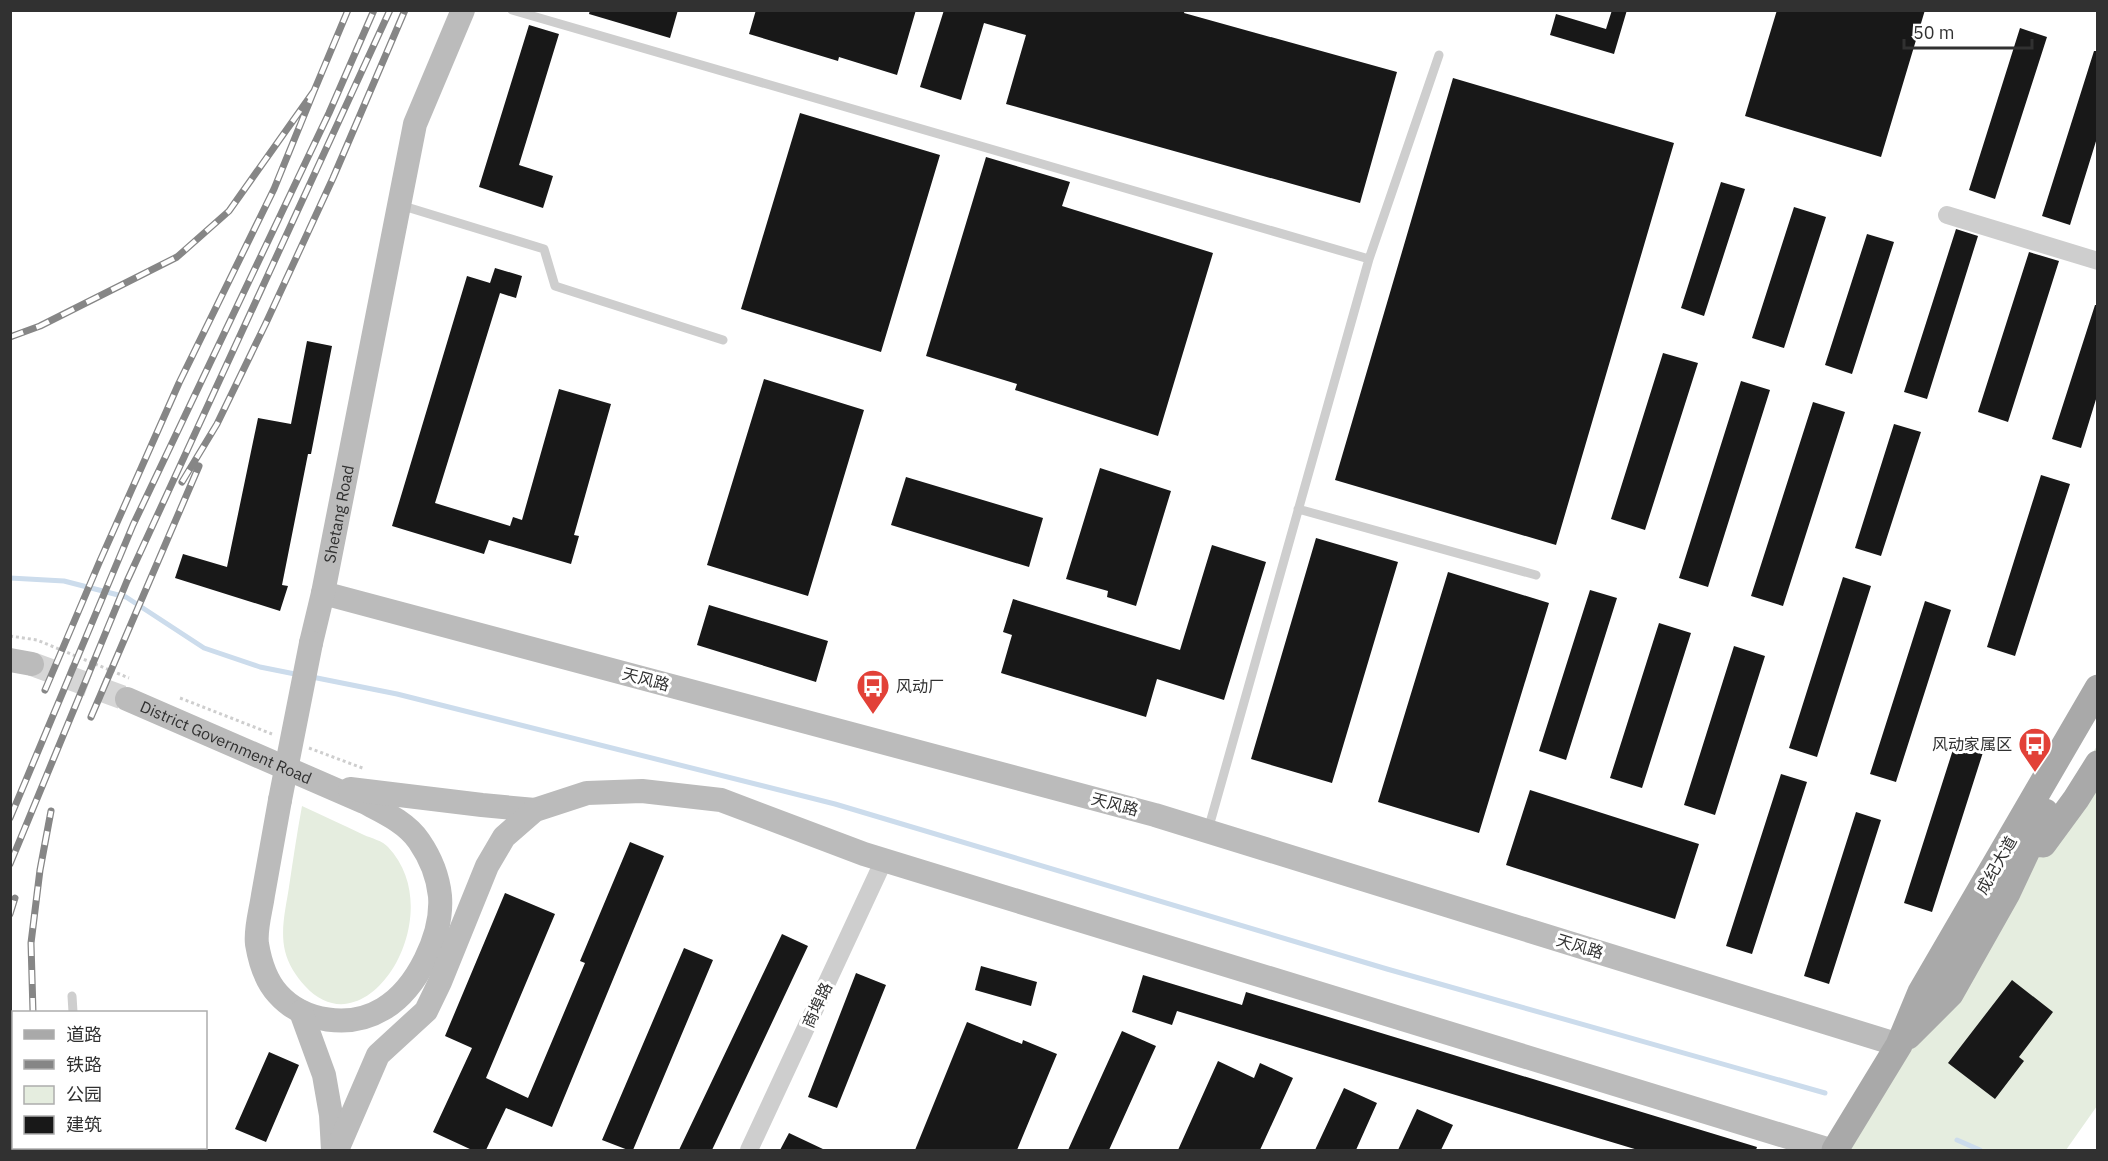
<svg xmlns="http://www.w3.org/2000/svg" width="2108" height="1161" font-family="'IBM Plex Sans','Noto Sans SC',sans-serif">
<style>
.green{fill:#e5eddf}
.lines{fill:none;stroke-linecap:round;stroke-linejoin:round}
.stream{stroke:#ccdcec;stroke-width:5}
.building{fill:#181818}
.secondary-tunnel{stroke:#d6d6d6;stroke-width:24;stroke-dasharray:24 12;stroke-linecap:butt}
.path{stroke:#cecece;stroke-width:3;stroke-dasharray:3 3;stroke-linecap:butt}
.lane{stroke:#cecece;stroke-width:9}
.street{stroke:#cecece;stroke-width:18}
.secondary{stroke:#bbb;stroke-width:24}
.primary{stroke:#a9a9a9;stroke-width:27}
.rail-casing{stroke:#868686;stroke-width:7}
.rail{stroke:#fff;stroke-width:4.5;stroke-dasharray:14;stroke-linecap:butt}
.secondary-bridge{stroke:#bbb;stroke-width:24}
.labels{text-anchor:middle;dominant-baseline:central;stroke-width:6;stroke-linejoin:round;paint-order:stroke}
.street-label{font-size:16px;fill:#313131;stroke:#fff}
.poi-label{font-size:16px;fill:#313131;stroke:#fff;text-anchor:start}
</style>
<rect width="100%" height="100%" fill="#fff"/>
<path class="green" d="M2097,746v360l-31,44h-231z
M302,806c20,9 41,19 62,29 7,3 19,6 24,12 64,67 -21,207 -83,139 -9,-10 -17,-22 -20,-35 -5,-21 1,-44 4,-64 4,-27 8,-54 13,-81z"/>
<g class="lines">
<path class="stream" d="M10,578l54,3 62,16 78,51 56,19 40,8
M312,677l85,17 438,110 552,165 438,124
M1957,1140l23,10"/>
</g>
<path class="building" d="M590,10h88l-8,28 -81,-24z
M756,10h160l-19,65 -58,-18 -1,4 -89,-27z
M944,10h241l-1,3 213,59 -37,131 -354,-99 20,-69 -42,-12 -23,77 -41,-13z
M1612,10h15l-13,44 -64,-19 6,-21 50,15z
M1777,10h148l-44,147 -136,-41z
M529,25l30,9 -40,131 34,11 -10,32 -64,-21z
M2020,28l27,9 -52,162 -26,-9z
M2094,51h3v87l-27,87 -28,-9z
M1453,78l221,65 -118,402 -221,-65z
M800,113l140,42 -59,197 -140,-43z
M986,157l84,25 -8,24 151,47 -55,183 -143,-46 2,-6 -91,-28z
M1721,182l24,7 -41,127 -23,-8z
M1794,207l32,10 -42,131 -32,-10z
M1956,229l22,7 -51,163 -23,-7z
M1867,234l27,8 -42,132 -27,-9z
M2029,252l30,9 -51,161 -30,-10z
M495,268l27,8 -6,22 -16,-5 -65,210 75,23 3,-9 9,3 37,-131 52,15 -37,131 5,1 -8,28 -82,-24 -5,14 -92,-28 75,-250 23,7z
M2095,305h2v91l-16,52 -29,-9z
M307,341l25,5 -21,108h-3l-26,131 6,1 -8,25 -105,-33 8,-24 44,13 31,-149 33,6z
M1663,353l35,10 -53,167 -34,-11z
M764,379l100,31 -56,186 -101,-31z
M1741,381l29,9 -62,197 -29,-9z
M1813,402l32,10 -62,194 -32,-10z
M1894,424l27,8 -40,124 -26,-8z
M1100,468l71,23 -35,115 -29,-9 1,-6 -42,-12z
M2041,475l29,9 -55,172 -28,-9z
M906,477l137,41 -14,49 -138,-42z
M1316,538l82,24 -66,221 -81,-24z
M1212,545l54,17 -42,138 -67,-21 -11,38 -145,-44 11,-38 -9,-3 10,-33 167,51z
M1448,572l101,31 -70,230 -101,-31z
M1843,577l28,9 -54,171 -28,-9z
M1590,590l27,8 -51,162 -27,-9z
M1925,601l26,9 -55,172 -26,-8z
M709,605l119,36 -12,41 -119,-37z
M1659,623l32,10 -49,155 -32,-10z
M1734,646l31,10 -50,159 -31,-10z
M1957,737l28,9 -53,166 -28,-9z
M1781,774l26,8 -55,172 -26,-8z
M1530,790l169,54 -24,75 -169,-54z
M1856,812l25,8 -52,164 -25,-8z
M630,842l34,14 -112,271 -46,-19 -20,42h-14l-39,-18 39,-84 -27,-12 60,-143 50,21 -69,164 42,20 57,-135 -5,-2z
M782,934l26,12 -96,204h-33z
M684,948l29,12 -80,190h-5l-26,-10z
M981,966l56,16 -6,24 -56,-16z
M856,973l30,12 -49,123 -29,-11z
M1143,975l99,30 4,-13 511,155 -1,3h-118l-461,-139 -5,14 -40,-13z
M2012,980l41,32 -34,45 5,4 -29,38 -47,-36z
M967,1022l55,22 1,-4 34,14 -40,96h-102z
M1122,1031l34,15 -47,104h-41z
M269,1052l30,13 -33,77 -31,-13z
M1218,1061l36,17 6,-15 33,15 -33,72h-82z
M1344,1088l33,15 -21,47h-41z
M1417,1109l36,16 -12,25h-43z
M789,1133l36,17h-45z"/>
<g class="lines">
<path class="secondary-tunnel" d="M32,664l95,35"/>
<path class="path" d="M10,636l27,4 92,38
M180,698l92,36
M309,748l56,21"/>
<path class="lane" d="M512,10l857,249
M400,205l144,44 11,37 168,54
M1298,509l238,66
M1208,830l161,-571 70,-204
M72,996l1,16
M156,1148l7,2
M74,1150v-2"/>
<path class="street" d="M1947,215l151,46
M749,1150l135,-290"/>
<g class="secondary">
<path d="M323,593l832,222 744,230"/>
<path id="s1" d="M311,643l12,-50 92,-469 48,-114"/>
<path d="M10,660l22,4"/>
<path id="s2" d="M127,699l237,103c19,10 42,20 55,39 11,16 19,35 21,55 3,39 -23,93 -57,113 -33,20 -80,13 -105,-15 -12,-13 -18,-32 -21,-50 -2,-15 4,-34 6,-49 6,-32 11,-63 17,-95"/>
<path d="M350,789l132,16 53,5"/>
<path d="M301,1012l23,63 7,40 2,35"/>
<path d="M337,1150l41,-95 48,-44 14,-29 47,-116 17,-29 31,-27 52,-17 55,-2 79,9 143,54 966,296"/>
</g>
<path class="primary" d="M2043,844l33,-45 22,-35
M1908,1036l42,-42 57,-101 38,-81
M1835,1150l64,-105 22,-53 177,-304"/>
<defs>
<path id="rail" d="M10,337l30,-11 137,-69 52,-46 85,-120 34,-81
M182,482l35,-58 49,-101 67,-145 72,-168
M45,690l54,-127 80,-180 95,-194 40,-98
M91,717l108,-251
M10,818l123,-293 196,-412 45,-103
M10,864l117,-283 263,-571
M10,914l5,-16
M33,1012l-2,-69 9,-73 11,-59
M36,1148v2"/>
</defs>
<use href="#rail" class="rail-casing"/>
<use href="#rail" class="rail"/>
<path class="secondary-bridge" d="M280,800l31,-157"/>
</g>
<defs>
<symbol id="bus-pin" viewBox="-11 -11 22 30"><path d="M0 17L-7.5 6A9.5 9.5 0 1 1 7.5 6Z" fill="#e24138" stroke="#fff"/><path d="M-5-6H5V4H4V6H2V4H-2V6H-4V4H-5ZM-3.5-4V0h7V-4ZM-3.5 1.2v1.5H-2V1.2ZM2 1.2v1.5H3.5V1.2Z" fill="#fff"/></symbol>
</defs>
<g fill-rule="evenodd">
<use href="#bus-pin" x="854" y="667" width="38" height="52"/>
<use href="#bus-pin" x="2016" y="725" width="38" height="52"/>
</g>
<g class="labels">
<g class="street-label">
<text stroke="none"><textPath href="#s1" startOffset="132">Shetang Road</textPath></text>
<text transform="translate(646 679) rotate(15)">天风路</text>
<text stroke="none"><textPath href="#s2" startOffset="108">District Government Road</textPath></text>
<text transform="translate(1115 804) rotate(15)">天风路</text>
<text transform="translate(1996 865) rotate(-60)">成纪大道</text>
<text transform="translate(1580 946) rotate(17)">天风路</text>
<text transform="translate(817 1005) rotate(-65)">商埠路</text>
</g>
<g class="poi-label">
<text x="896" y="686">风动厂</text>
<text x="2012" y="744" text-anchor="end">风动家属区</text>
</g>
</g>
<rect width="2108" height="1161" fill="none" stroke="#313131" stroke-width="24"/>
<rect x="12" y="1011" width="195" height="138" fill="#ffffff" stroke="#adadad" stroke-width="1.5"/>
<rect x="24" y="1030" width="30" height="9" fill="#a9a9a9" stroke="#adadad" stroke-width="1.5"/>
<text x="66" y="1041" font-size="18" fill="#313131">道路</text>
<rect x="24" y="1060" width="30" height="9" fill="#868686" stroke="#adadad" stroke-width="1.5"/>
<text x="66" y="1071" font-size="18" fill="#313131">铁路</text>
<rect x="24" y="1086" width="30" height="18" fill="#e5eddf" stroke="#adadad" stroke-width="1.5"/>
<text x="66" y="1101" font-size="18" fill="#313131">公园</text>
<rect x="24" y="1116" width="30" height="18" fill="#181818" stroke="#adadad" stroke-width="1.5"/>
<text x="66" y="1131" font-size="18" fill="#313131">建筑</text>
<path d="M1904 39v9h128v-9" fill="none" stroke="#313131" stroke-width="3"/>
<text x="1913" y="39" font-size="18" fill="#313131" stroke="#ffffff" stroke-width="4.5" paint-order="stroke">50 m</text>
</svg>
